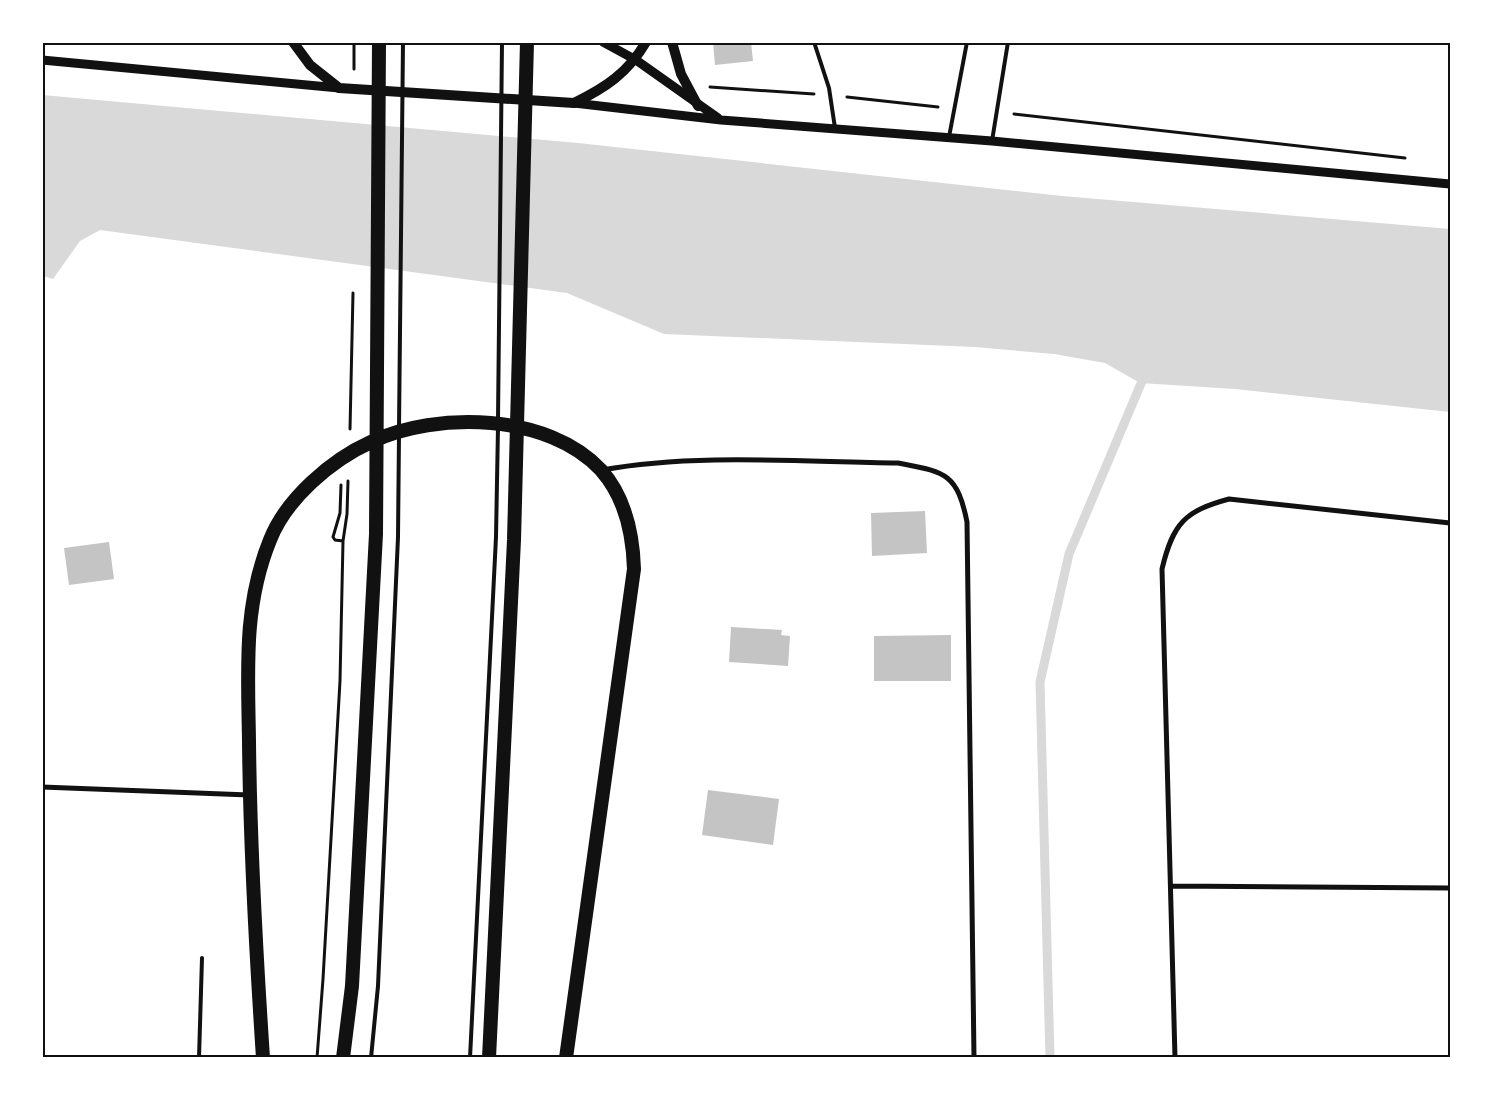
<svg xmlns="http://www.w3.org/2000/svg" width="1493" height="1100" font-family="'Roboto Serif',serif">
<style>
.water{fill:#d9d9d9}
.lines{fill:none;stroke-linecap:round;stroke-linejoin:round}
.stream{stroke:#d9d9d9;stroke-width:9}
.building{fill:#c4c4c4}
.path{stroke:#111;stroke-width:3}
.service{stroke:#111;stroke-width:4}
.minor{stroke:#111;stroke-width:5}
.tertiary{stroke:#111;stroke-width:9}
.secondary{stroke:#111;stroke-width:10}
.trunk{stroke:#111;stroke-width:14}
.neatline{fill:none;stroke:#111;stroke-width:2}
</style>
<rect width="100%" height="100%" fill="#fff"/>
<path class="water" d="M42,95l536,48 484,53 388,33v183l-215,-23 -95,-6 -35,-20 -51,-9 -79,-7 -311,-13 -97,-41 -467,-63 -20,11 -27,38 -10,-3z"/>
<g class="lines">
<path class="stream" d="M1050,1058l-10,-376 29,-128 76,-180"/>
</g>
<path class="building" d="M713,42h38l2,19 -38,4z
M925,511l2,42 -55,3 -1,-43z
M109,542l5,37 -45,6 -5,-37z
M731,627l51,3 -1,5 9,1 -2,30 -59,-4z
M951,635v46h-77v-45z
M708,790l71,9 -6,46 -71,-10z"/>
<g class="lines">
<path class="path" d="M354,42v27
M710,87l104,7
M847,97l91,10
M1014,114l391,44
M350,429l3,-136
M341,485l-1,28 -7,24 2,3 8,1
M317,1058l6,-79 17,-298 3,-140 4,-27 1,-33"/>
<path class="service" d="M814,42l15,46 6,40
M949,137l18,-95
M992,141l16,-99
M498,420l4,-378
M399,428l4,-386
M199,1058l3,-100
M371,1058l7,-72 20,-449 1,-102
M470,1058l26,-521 2,-110"/>
<path class="minor" d="M602,470c94,-17 200,-8 296,-7 46,9 59,9 69,59l7,536
M42,787l207,8
M1172,886l278,2
M1175,1058l-13,-489c11,-46 23,-58 67,-70l221,24"/>
<path class="tertiary" d="M603,42l33,18 82,58
M42,60l297,28
M574,103l147,17 271,21 458,43"/>
<path class="secondary" d="M293,42l17,23 29,23 235,15c31,-15 54,-30 72,-61
M672,42l9,32 17,32"/>
<path class="trunk" d="M263,1058c-7,-106 -13,-211 -14,-317 -1,-70 -6,-135 21,-201 16,-41 61,-80 101,-98 66,-31 177,-29 230,28 24,27 32,65 33,99l-68,489
M343,1058l9,-72 24,-452 3,-492
M489,1058l25,-518 13,-498"/>
</g>
<rect width="1493" height="1100" fill="none" stroke="#ffffff" stroke-width="88"/>
<rect x="44" y="44" width="1405" height="1012" class="neatline"/>
</svg>
